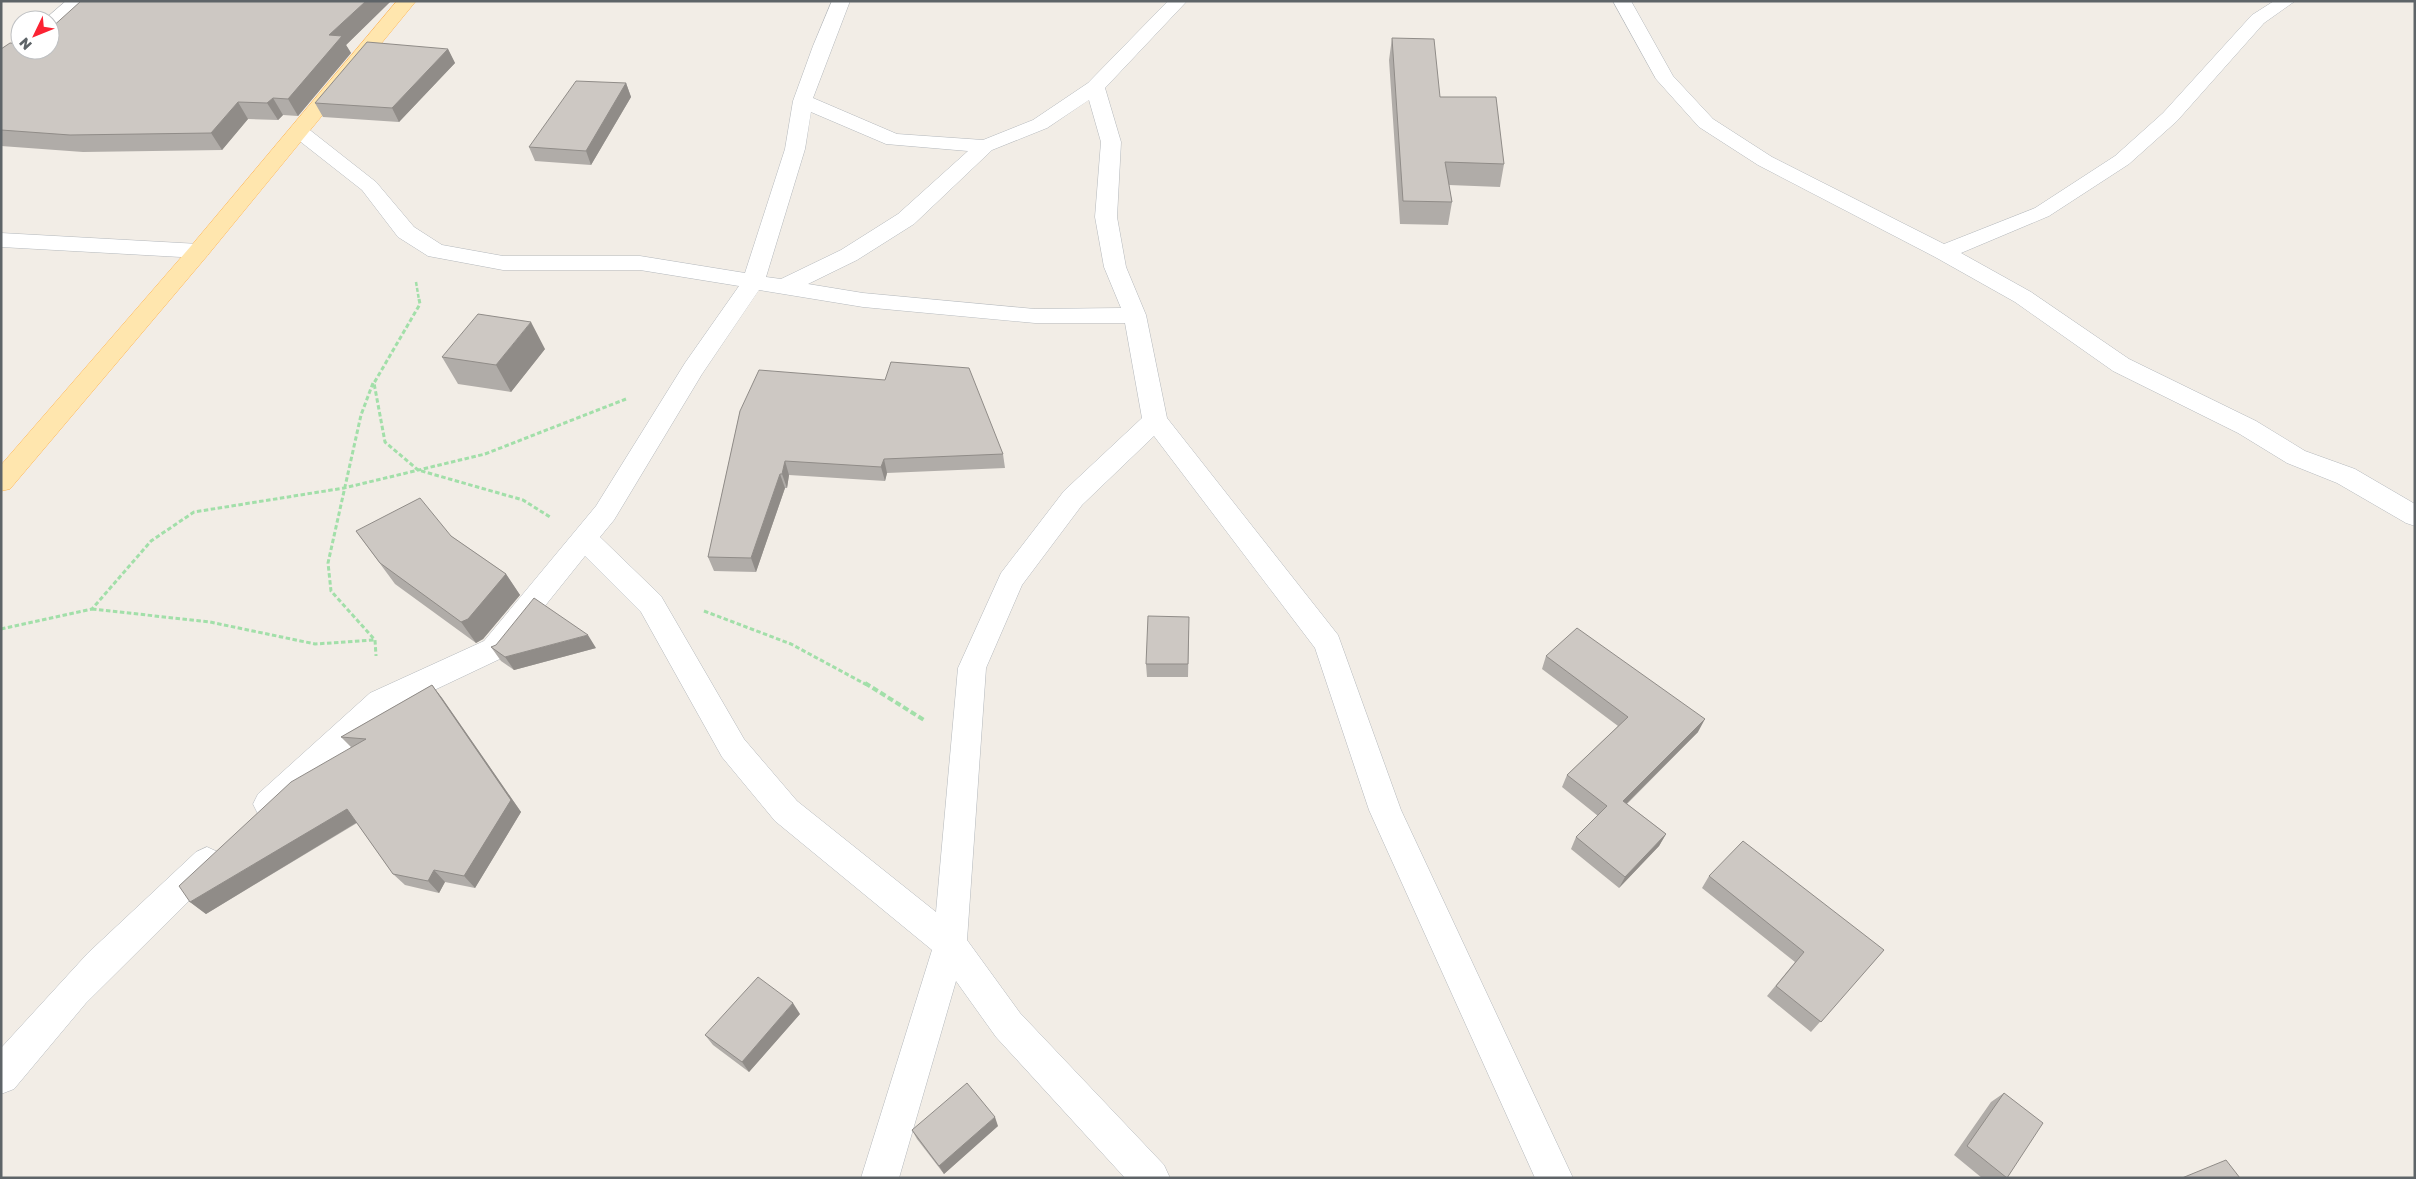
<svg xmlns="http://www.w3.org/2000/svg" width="2416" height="1179" font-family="'Golos Text',sans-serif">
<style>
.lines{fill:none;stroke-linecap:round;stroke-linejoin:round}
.street-casing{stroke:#b4b8bc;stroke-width:1}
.primary-casing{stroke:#ffb452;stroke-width:1}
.path-far2{stroke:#a2dfa9;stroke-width:2.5;stroke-dasharray:4 2;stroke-linecap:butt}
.path-far1{stroke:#a2dfa9;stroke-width:3;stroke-dasharray:4.5 2.5;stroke-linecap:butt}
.path{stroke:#a2dfa9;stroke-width:4;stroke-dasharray:6 3;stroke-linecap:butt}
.street{fill:#fff;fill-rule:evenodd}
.primary{fill:#ffe6ae;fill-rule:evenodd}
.wall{fill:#b0aca8}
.shaded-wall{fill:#908c88}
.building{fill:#cdc8c3;stroke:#908c88}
</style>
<rect width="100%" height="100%" fill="#f2ede6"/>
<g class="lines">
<defs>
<path id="street" d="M66,1h20l-30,27 -6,1v-9h-6z
M832,1h18l-37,97 84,36 86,6 50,-20 55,-37 80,-82h19l-82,87 16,54 -4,75 9,50 20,48 21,103 171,217 63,175 172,368h-38l-166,-368 -54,-162 -161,-212 -72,69 -60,80 -36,83 -19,272 53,73 144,152 6,13h-45l-129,-141 -40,-56 -57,197h-38l71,-228 -157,-129 -53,-64 -81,-145 -56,-56 -81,101 -114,54 -110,103 -11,4 -11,-4 -5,-10 5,-10 112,-101 114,-52 112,-135 89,-143 54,-77 -99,-16h-137l-75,-14 -30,-19 -36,-47 -70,-55 -3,-4 3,-4h14l70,55 38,45 28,18 61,11h137l105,17 40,-124 8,-48 20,-55zM1089,100l12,42 -6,75 9,50 17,41 -86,1 -172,-16 -55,-9 49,-24 57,-36 78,-74 55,-22zM811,112l75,32 82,7 -70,63 -57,36 -60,29 -15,-2 39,-128zM759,290l104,17 172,16h90l17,95 -78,73 -63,82 -43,95 -22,244 -139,-111 -53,-62 -83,-143 -61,-59 14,-17 88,-146z
M1613,1h18l42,75 40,43 59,38 172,87 91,-36 80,-52 48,-43 89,-98 22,-14h21l-31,22 -87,98 -48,43 -80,52 -88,37 70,39 98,67 127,62 49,30 50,18 60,35v22l-9,-3 -69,-40 -50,-20 -49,-30 -125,-62 -98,-69 -80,-45 -177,-92 -59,-38 -43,-48z
M1,233l198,11 8,2 3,5 -3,5 -8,2 -198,-11z
M207,847l11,5 5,10 -5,10 -132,131 -72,86 -13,5v-46l87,-95 108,-101z"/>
<path id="primary" d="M397,1h19l-209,255 -197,233 -9,2v-26l190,-219z"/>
</defs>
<use href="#street" class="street-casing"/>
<use href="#primary" class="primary-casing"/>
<path class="path-far2" d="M416,282l3,18"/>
<path class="path-far1" d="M419,299l1,5 -46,79 11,59 33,28 105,30 27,17
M373,383l-12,32 -33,148 3,28 44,49 1,16
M92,609l118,13 105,22 59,-4
M704,611l87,33 76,41
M1,629l91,-20 59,-68 43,-29 150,-24 141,-34 141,-55"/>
<path class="path" d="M865,683l59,37"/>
<use href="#street" class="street"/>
<use href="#primary" class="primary"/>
</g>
<path class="wall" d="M81,1h310l-45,44 5,8 -53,63 -15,-1 -5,5 -30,-1 -26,31 -139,2 -82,-6v-97l49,1z
M1392,38l48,59 64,67 -4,23 -51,-2 3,17 -4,23 -48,-1 -11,-164z
M448,49l7,14 -56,59 -76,-5 -8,-14z
M626,83l5,14 -40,68 -56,-4 -6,-14z
M545,349l-34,43 -53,-8 -16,-27z
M740,411l263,43 2,14 -118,5 -2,8 -96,-6 -2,13h-2l-29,84 -42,-1 -6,-14z
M356,531l95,5 55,38 14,21 -37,44 -7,4 -81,-59z
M1189,630l-1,47h-41l-1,-13z
M491,647l105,1 -82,22 -13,-9z
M1546,656l152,76 -71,72 39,30 -7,12 -40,42 -48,-39 5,-12 22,-21 -36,-29 5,-12 51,-49 -76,-57z
M432,685l10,13 79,114 -46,76 -30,-6 -6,11 -34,-8 -12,-11 -36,-51 -151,91 -16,-12 161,-155 -10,-10z
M1709,876l175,74 -73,82 -44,-36 28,-34 -93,-74z
M800,1014l-51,58 -36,-27 -8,-10z
M2004,1093l3,85h-25l-28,-23 37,-53z
M998,1126l-54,48 -27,-35 -5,-9z"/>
<path class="shaded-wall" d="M366,1h25l-45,44 5,8 -53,63 -10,-17 41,-64z
M448,49l7,14 -56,59 -7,-14z
M626,83l5,14 -40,68 -5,-14z
M273,98l10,17 -5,5 -11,-17z
M238,102l10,17 -26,31 -11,-17z
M531,322l14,27 -34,43 -15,-27z
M884,459l3,14 -2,8 -4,-14z
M785,461l4,14 -2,13 -5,-14z
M780,474l5,14 -29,84 -5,-14z
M506,574l14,21 -37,44 -7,4 -15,-21z
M588,635l8,13 -82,22 -9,-13z
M432,685l10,13 79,114 -46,76 -11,-12z
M1705,719l-7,13 -81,81 6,-12z
M347,809l12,12 -153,93 -16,-12z
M1666,834l-7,12 -40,42 6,-11z
M434,870l11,12 -6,11 -11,-12z
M793,1003l7,11 -51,58 -7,-10z
M995,1117l3,9 -54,48 -5,-8z"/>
<path class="building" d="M81,1h285l-37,34 13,1 -54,63 -15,-1 -6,5 -29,-1 -27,31 -141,2 -69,-5v-81l9,-6 10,1v6h30v-21z
M1392,38l42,1 6,58h56l8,67 -59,-2 7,40 -49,-1z
M367,42l81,7 -56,59 -77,-5z
M576,81l50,2 -40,68 -57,-4z
M478,314l53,8 -35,43 -54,-8z
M891,362l78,6 34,86 -119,5 -3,8 -96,-6 -3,13h-2l-29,84 -43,-1 32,-146 19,-41 126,10z
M420,498l31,38 55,38 -38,45 -7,3 -81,-59 -24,-32z
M534,598l54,37 -83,22 -14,-10 5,-2z
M1148,616l41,1 -1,47h-42z
M1577,628l128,91 -82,82 43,33 -41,43 -49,-40 31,-31 -40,-31 61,-58 -82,-61z
M432,685l79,115 -47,76 -30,-6 -6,11 -35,-7 -46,-65 -157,93 -11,-16 112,-104 75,-43 -25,-2z
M1743,841l141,109 -63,72 -45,-36 28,-34 -95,-76z
M758,977l35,26 -51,59 -37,-27z
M967,1083l28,34 -56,49 -27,-36z
M2004,1093l39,30 -36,55 -40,-32z
M2226,1160l14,18h-58z"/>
<rect width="2416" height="1179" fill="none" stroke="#5e6468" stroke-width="5"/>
<g transform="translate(35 35) rotate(227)"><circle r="24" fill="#ffffff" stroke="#bfc1c3"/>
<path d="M0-4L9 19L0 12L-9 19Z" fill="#fb2333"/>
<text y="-8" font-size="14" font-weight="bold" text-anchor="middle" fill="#5e6468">N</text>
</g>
</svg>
